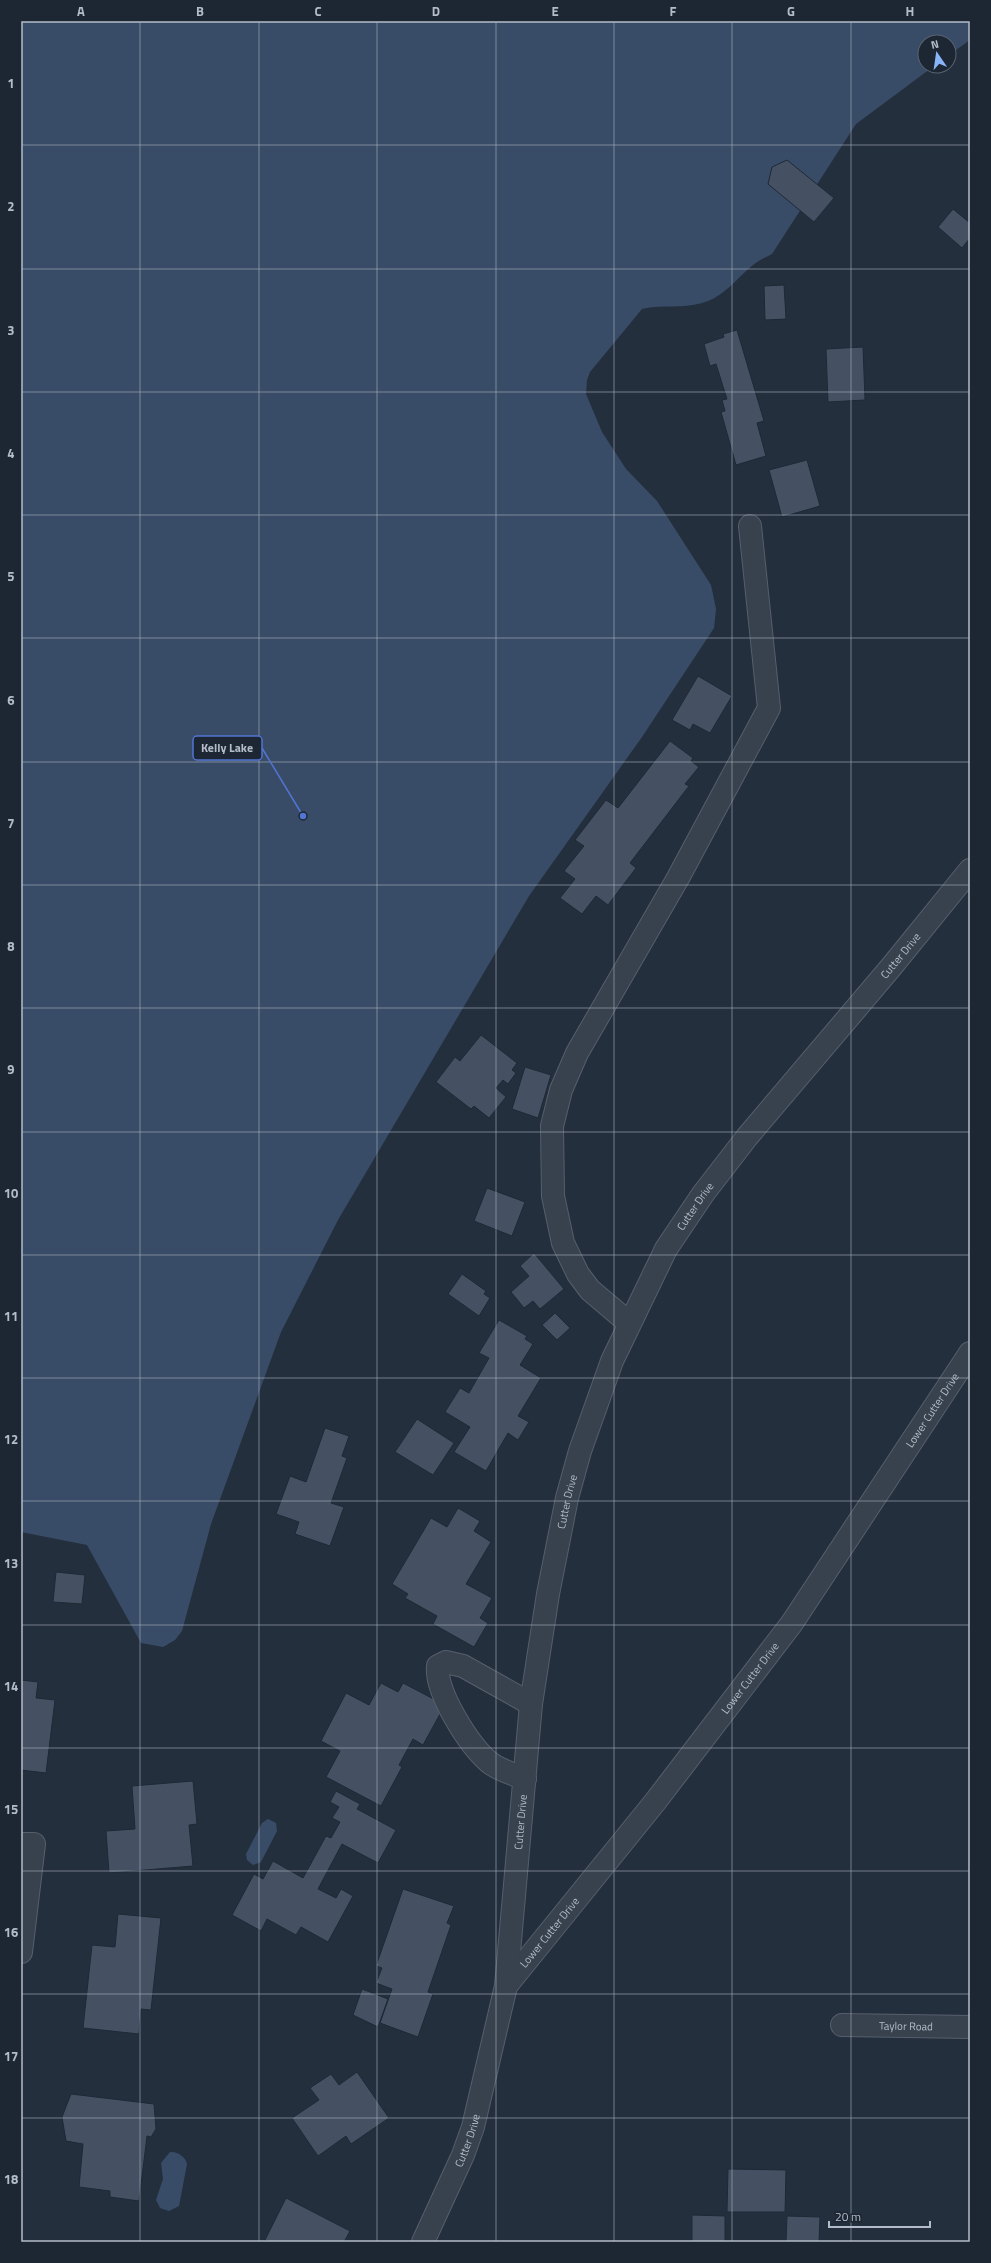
<svg xmlns="http://www.w3.org/2000/svg" width="991" height="2263" font-family="'Titillium Web',sans-serif">
<style>
.water{fill:#394c67}
.building{fill:#455162;stroke:#1f2835}
.lines{fill:none;stroke-linecap:round;stroke-linejoin:round}
.minor-casing{stroke:#565f6c;stroke-width:24}
.minor{stroke:#38414e;stroke-width:22}
.grid{fill:none;stroke:#b4bcc9;stroke-width:1;stroke-opacity:0.55}
.labels{text-anchor:middle;dominant-baseline:central;stroke-width:4;stroke-linejoin:round;paint-order:stroke}
.street-label{font-size:11px;fill:#b4bcc9;stroke:#1d2633}
.leader{fill:none;stroke:#5274d3;stroke-width:1.5}
.callout-dot{fill:#5274d3;stroke:#1d2633;stroke-width:1.5}
.callout{fill:#1d2633;stroke:#5274d3;stroke-width:1.5}
.callout-label{font-size:12px;text-anchor:middle;font-weight:bold;fill:#b4bcc9}
.neatline{fill:none;stroke:#b4bcc9;stroke-width:1.5}
.grid-label{font-size:13px;text-anchor:middle;font-weight:bold;fill:#b4bcc9}
</style>
<rect width="100%" height="100%" fill="#242f3e"/>
<path class="water" d="M21,21h949v19l-21,15v-13h-24v24h9l-78,58 -84,130c-6,3 -13,6 -19,11 -16,13 -29,32 -51,38 -20,6 -40,1 -60,6l-52,63 -3,8 -1,14 16,38 24,37 31,32 54,84 5,24 -2,19 -72,109 -113,159 -191,324 -57,112 -70,192 -29,107 -7,9 -12,7 -22,-4 -54,-98 -66,-13z
M268,1819l8,4 1,8 -16,31 -8,3 -6,-5 -1,-6 16,-31z
M170,2152c7,-1 16,5 17,12l-8,42 -10,5 -9,-3 -4,-8 7,-21 -2,-16z"/>
<path class="building" d="M787,160l47,38 -20,24 -46,-38 4,-17z
M953,209l17,14v15l-8,10 -24,-21z
M784,285l2,34 -21,1 -1,-34z
M737,330l27,91 -7,2 9,33 -30,9 -15,-53 4,-1 -3,-11 5,-1 -11,-35 -6,2 -6,-22 20,-7 -1,-3z
M863,347l2,53 -37,2 -2,-53z
M807,460l13,46 -38,11 -13,-47z
M698,676l34,20 -22,37 -17,-9 -3,6 -18,-10z
M670,741l23,17 -2,3 8,6 -14,17 4,2 -59,77 6,5 -28,37 -12,-9 -14,18 -22,-16 15,-19 -11,-8 20,-25 -9,-6 31,-40 12,8z
M481,1035l36,28 -5,7 4,3 -8,11 -5,-4 -7,8 10,9 -17,21 -15,-12 -3,3 -35,-27 19,-25 5,4z
M525,1067l26,8 -13,43 -26,-9z
M487,1188l38,14 -13,34 -38,-15z
M534,1253l30,36 -24,20 -7,-8 -9,7 -13,-16 18,-16 -9,-10z
M462,1274l24,17 -2,3 6,4 -11,18 -31,-22z
M555,1313l15,15 -13,12 -15,-15z
M499,1320l28,16 -2,3 8,5 -13,21 21,13 -23,38 11,6 -11,18 -10,-7 -22,38 -32,-19 16,-25 -25,-15 15,-24 9,5 20,-35 -10,-5z
M417,1419l37,24 -21,32 -38,-23z
M325,1428l24,8 -7,20 5,2 -16,45 13,4 -14,39 -35,-12 4,-12 -23,-8 14,-38 16,6z
M458,1508l22,13 -6,10 17,11 -25,42 26,14 -12,20 8,5 -14,24 -41,-23 4,-8 -32,-18 3,-4 -16,-10 39,-66 16,9z
M56,1572l29,3 -3,29 -29,-2z
M21,1680l17,2 -2,16 19,2 -9,73 -25,-3z
M381,1683l17,9 5,-9 42,22 -22,40 -10,-6 -14,26 3,2 -21,39 -55,-29 14,-26 -19,-10 25,-48 23,12z
M193,1781l4,43 -8,1 4,41 -84,7 -3,-42 29,-2 -3,-43z
M336,1791l24,13 -3,5 39,21 -18,33 -36,-19 -24,45 18,9 5,-9 12,7 -25,46 -27,-15 -5,8 -29,-16 -6,12 -29,-16 22,-41 9,5 10,-18 30,17 23,-42 5,2 9,-16 -8,-4 7,-11 -9,-5z
M403,1889l51,17 -7,17 4,2 -23,67 5,2 -15,43 -38,-14 12,-34 -16,-6 6,-15 -6,-2z
M118,1914l43,4 -10,92 -10,-1 -2,25 -56,-6 9,-83 23,2z
M362,1989l26,10 -10,28 -25,-12z
M357,2072l32,46 -38,26 -5,-8 -28,20 -26,-38 27,-18 -9,-12 21,-14 8,11z
M71,2094l83,10 2,25 -5,8 -4,-1 -8,65 -29,-4v-6l-31,-4 4,-43 -17,-3 -4,-24z
M728,2169l58,1 -1,42h-58z
M286,2198l64,33 -6,11h-75l-4,-2z
M692,2215l33,1v26h-33z
M787,2216l33,1 -1,25h-33z"/>
<g class="lines">
<defs>
<g id="minor">
<path d="M629,1323l-39,-33 -12,-16 -15,-31 -10,-47 -1,-70 9,-36 16,-37 101,-175 91,-170 -19,-182"/>
<path d="M525,1779c-11,-5 -27,-9 -36,-17 -20,-17 -54,-70 -51,-96l8,-4 17,4 68,38"/>
<path d="M21,1844h13l-13,108"/>
<path id="s1" d="M506,1986l149,-184 137,-179 178,-270"/>
<path id="s2" d="M842,2025l128,2"/>
<path id="s3" d="M423,2242l40,-87 10,-28 33,-141 25,-282 17,-110 19,-96 13,-47 32,-90 54,-112 37,-55 44,-57 145,-171 78,-96"/>
</g>
</defs>
<use href="#minor" class="minor-casing"/>
<use href="#minor" class="minor"/>
</g>
<path class="grid" d="M140,21v2221M259,21v2221M377,21v2221M496,21v2221M614,21v2221M732,21v2221M851,21v2221M21,145h949M21,269h949M21,392h949M21,515h949M21,638h949M21,762h949M21,885h949M21,1008h949M21,1132h949M21,1255h949M21,1378h949M21,1501h949M21,1625h949M21,1748h949M21,1871h949M21,1994h949M21,2118h949"/>
<g class="labels">
<g class="street-label">
<text stroke="none"><textPath href="#s3" startOffset="1407">Cutter Drive</textPath></text>
<text stroke="none"><textPath href="#s3" startOffset="1083">Cutter Drive</textPath></text>
<text stroke="none"><textPath href="#s1" startOffset="717">Lower Cutter Drive</textPath></text>
<text stroke="none"><textPath href="#s3" startOffset="759">Cutter Drive</textPath></text>
<text stroke="none"><textPath href="#s1" startOffset="393">Lower Cutter Drive</textPath></text>
<text stroke="none"><textPath href="#s3" startOffset="435">Cutter Drive</textPath></text>
<text stroke="none"><textPath href="#s1" startOffset="69">Lower Cutter Drive</textPath></text>
<text stroke="none"><textPath href="#s2" startOffset="64">Taylor Road</textPath></text>
<text stroke="none"><textPath href="#s3" startOffset="111">Cutter Drive</textPath></text>
</g>
</g>
<path class="leader" d="M303 816L262 748"/>
<circle class="callout-dot" cx="303" cy="816" r="4"/>
<rect class="callout" x="193" y="736" width="69" height="24" rx="4"/>
<g class="callout-label">
<text x="227" y="752">Kelly Lake</text>
</g>
<rect width="991" height="2263" fill="none" stroke="#1d2633" stroke-width="44"/>
<g transform="translate(937 54) rotate(347)"><circle r="19" fill="#1d2633" stroke="#59626f"/>
<path d="M0-3L7 15L0 10L-7 15Z" fill="#8ab4f8"/>
<text y="-6" font-size="11" font-weight="bold" text-anchor="middle" fill="#b4bcc9">N</text>
</g>
<path d="M829 2221v6h101v-6" fill="none" stroke="#b4bcc9" stroke-width="2"/>
<text x="835" y="2221" font-size="12" fill="#b4bcc9" stroke="#1d2633" stroke-width="3" paint-order="stroke">20 m</text>
<rect x="22" y="22" width="947" height="2219" class="neatline"/>
<g class="grid-label">
<text x="81" y="16">A</text>
<text x="200" y="16">B</text>
<text x="318" y="16">C</text>
<text x="436" y="16">D</text>
<text x="555" y="16">E</text>
<text x="673" y="16">F</text>
<text x="791" y="16">G</text>
<text x="910" y="16">H</text>
<text x="11" y="88">1</text>
<text x="11" y="211">2</text>
<text x="11" y="335">3</text>
<text x="11" y="458">4</text>
<text x="11" y="581">5</text>
<text x="11" y="705">6</text>
<text x="11" y="828">7</text>
<text x="11" y="951">8</text>
<text x="11" y="1074">9</text>
<text x="11" y="1198">10</text>
<text x="11" y="1321">11</text>
<text x="11" y="1444">12</text>
<text x="11" y="1568">13</text>
<text x="11" y="1691">14</text>
<text x="11" y="1814">15</text>
<text x="11" y="1937">16</text>
<text x="11" y="2061">17</text>
<text x="11" y="2184">18</text>
</g>
</svg>
